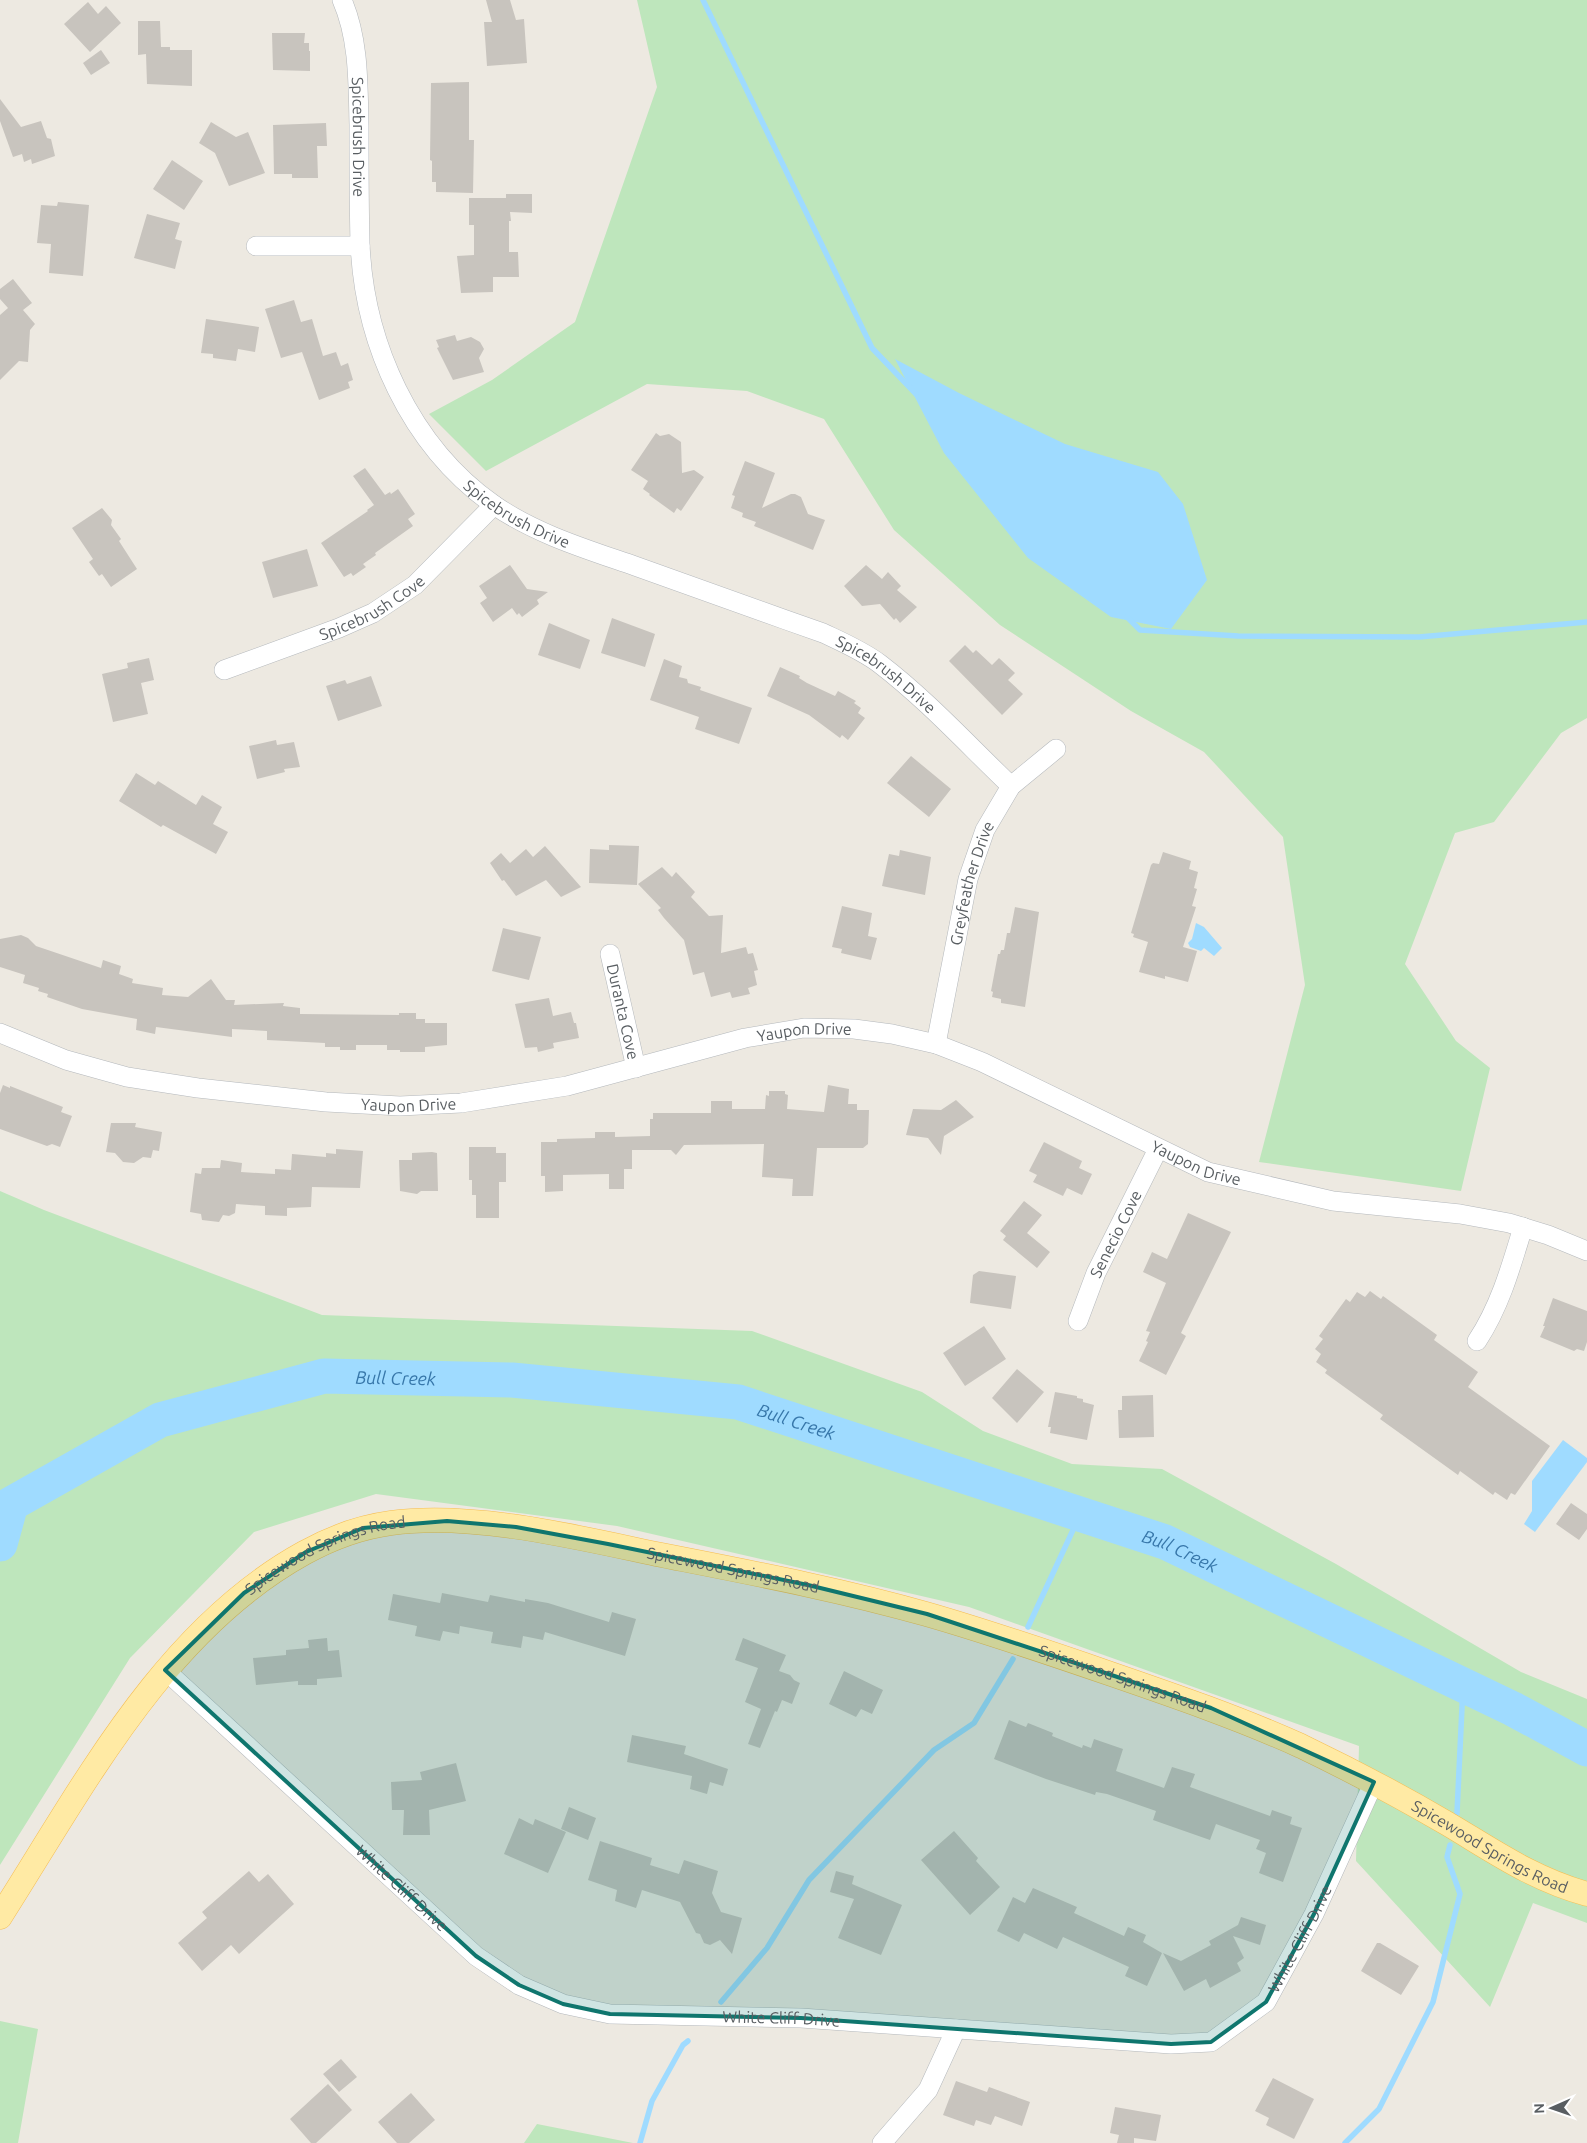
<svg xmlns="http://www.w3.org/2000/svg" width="1587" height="2143" font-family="Ubuntu,sans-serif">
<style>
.green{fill:#bee6bc}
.water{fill:#9fdbff}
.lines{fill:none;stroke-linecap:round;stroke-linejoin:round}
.stream{stroke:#9fdbff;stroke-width:5.5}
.river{stroke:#9fdbff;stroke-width:35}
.building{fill:#c8c4be}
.minor-casing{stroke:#b4b8bc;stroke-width:20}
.major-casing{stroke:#f5bd52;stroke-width:25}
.minor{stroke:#fff;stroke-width:19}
.major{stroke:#ffeaa4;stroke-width:24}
.marked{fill:#0f766e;fill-opacity:0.2;stroke:#0f766e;stroke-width:4;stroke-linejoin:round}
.labels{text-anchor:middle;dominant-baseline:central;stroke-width:5;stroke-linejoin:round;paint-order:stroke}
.street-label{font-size:16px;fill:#595e62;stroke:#fff}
.water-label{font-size:18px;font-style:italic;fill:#3777aa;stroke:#fff}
</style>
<rect width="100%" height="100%" fill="#ede9e1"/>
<path class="green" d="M637,0h950v718l-26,15 -67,89 -39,11 -50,131 51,77 34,27 -29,123 -202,-29 46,-177 -22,-148 -79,-85 -73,-41 -131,-86 -106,-95 -70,-111 -77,-28 -100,-7 -161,87 -57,-57 63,-34 83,-58 82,-235z
M0,1191l44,19 278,105 430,16 170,61 61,39 89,33 90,5 174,95 185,108 66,27v224l-54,-20 -43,104 -134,-146 3,-115 -390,-139 -352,-81 -241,-32 -122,38 -124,126 -130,207z
M0,2021l38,8 -20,114h-18z
M537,2124l96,19h-109z"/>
<path class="water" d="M895,359l64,34 106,51 93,28 25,32 24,76 -36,49 -60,-12 -83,-59 -84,-105z
M1196,923l8,4 18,21 -8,8 -10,-8 -3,3 -11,-4 -2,-4 4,-4z
M1563,1440l24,18v4l-52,70 -11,-8 8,-13v-30z"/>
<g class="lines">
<path class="stream" d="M703,0l169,348 44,46
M1127,617l13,13 98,6 181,1 168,-15
M1028,1627l52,-112
M1457,1813l6,-127
M721,2002l46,-54 42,-68 125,-130 40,-27 39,-64
M640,2143l12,-42 31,-56 5,-4
M1345,2143l34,-34 54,-107 27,-108 -13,-37 3,-12"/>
<path class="river" id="s1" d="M0,1544l11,-40 149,-84 164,-44 188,4 226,22 427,140 348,167 74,40"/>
</g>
<path class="building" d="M486,0h24l6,20 8,-1 3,44 -40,3 -3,-44h8z
M88,2l10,12 8,-8 15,17 -31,29 -26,-28z
M138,21h22l1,26h9v3h22v36l-45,-2 -1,-30 -8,1z
M272,33h33l-1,10h5v8h1v20l-37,-1z
M101,50l9,13 -19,12 -8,-12z
M469,82v58h5l-1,53 -37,-1v-10h-4v-21l-2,-1 1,-77z
M0,99l21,28 20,-6 6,17 4,1 4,17 -23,8 -1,-5 -7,3 -2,-8 -9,3 -13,-36z
M211,122l25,15 12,-5 17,41 -36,13 -14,-33 -16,-10z
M326,123l1,23h-10l1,32h-26v-4h-18l-1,-49z
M172,160l31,21 -19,29 -31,-21z
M506,194h26v19l-22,-1 1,9h-2v31h9l1,25h-26v15l-32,1 -4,-37 17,-1v-30h-5v-27h37z
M58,202l31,3 -6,71 -34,-3 2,-29 -14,-1 4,-38 16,1z
M147,214l33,9 -5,16 7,2 -7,28 -41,-11z
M13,279l19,24 -9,7 12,14 -5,6 -2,32 -9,-1 -19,19v-65l8,-7 -8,-9v-10z
M294,300l7,22 11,-3 11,37 13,-4 5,14 7,-3 5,17 -5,2 2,6 -31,12 -17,-48 -21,6 -16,-49z
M206,319l53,8 -4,25 -17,-3 -2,12 -23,-3v-4l-12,-1z
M455,335l2,6 14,-4 9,5 4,7 -5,9 5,14 -31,8 -16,-32 2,-1 -3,-7z
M656,433l4,3 9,-2 12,8 1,31 12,-3 10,7 -23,34 -4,-3 -3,5 -25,-18 1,-1 -7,-5 5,-8 -17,-11z
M745,461l30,12 -13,35 29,-14h4l6,3 7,17 17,6 -12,30 -59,-24 2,-4 -14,-5 1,-4 -12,-5 4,-12 -3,-1z
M365,468l20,27 5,-3 1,2 7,-5 17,25 -7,5 5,7 -38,27 1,2 -13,9 3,3 -13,9 -2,-3 -7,4 -23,-34 47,-32 -1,-1 7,-5 -21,-29z
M102,508l10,12 -1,5 10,14 -2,2 18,28 -26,18 -9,-13 -3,2 -10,-14 4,-3 -21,-31z
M307,549l11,37 -45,12 -11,-36z
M510,565l17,24 21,3 -11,8 2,4 -17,13 -3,-4 -2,2 -5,-7 -19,14 -13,-19 7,-5 -8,-12z
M866,565l16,14 6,-7 13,14 -4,4 20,17 -17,16 -4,-5 -2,2 -14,-16 -18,2 -18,-20z
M612,618l43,16 -10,33 -44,-14z
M549,623l41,17 -10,29 -42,-14z
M965,645l8,8 3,-3 16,15 7,-7 16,15 -7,7 15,14 -21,21 -53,-54z
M149,658l5,22 -13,3 7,31 -35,8 -11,-48 26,-6 -1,-5z
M664,659l18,7 -3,11 8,2 1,4 13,4 -1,3 52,18 -13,36 -44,-15 4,-12 -49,-17z
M780,667l20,9 -1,2 8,5 28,13 3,-5 18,10 -2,2 7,5 -3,5 7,5 -17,22 -6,-5 -2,3 -31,-23 -42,-19z
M371,676l11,30 -44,15 -12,-35 19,-6 2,4z
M276,740l1,5 17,-3 6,25 -16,2 1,3 -28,7 -8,-33z
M911,756l40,33 -22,28 -42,-34z
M136,773l19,12 3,-4 38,24 6,-10 20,12 -9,17 15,8 -12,22 -53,-29 -2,2 -42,-26z
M609,845l30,1 -2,39 -48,-2 1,-34 19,1z
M545,846l36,41 -20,10 -15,-17 -30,16 -12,-16 -2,1 -12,-18 11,-10 9,10 16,-14 7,8z
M900,850l31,7 -6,38 -43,-9 7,-32 10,2z
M1163,852l28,9 -2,8 9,3 -4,16 3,1 -5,17 4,1 -13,40 14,4 -9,31 -23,-6v3l-26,-7 9,-30 -15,-5 1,-3 -3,-1 20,-68 2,-2 6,1z
M662,867l10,10 4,-5 19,20 -4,5 18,19 14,-1 -2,38 25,-6 2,7 5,-1 5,17 -4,1 3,14 -9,3 2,6 -18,4 -2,-6 -19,5 -7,-25 -11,3 -9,-35 -20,-22 -6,-8 3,-2 -23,-24z
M842,906l30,7 -4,23 9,2 -6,22 -30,-7 1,-4 -10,-2z
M1015,907l24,5 -14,95 -24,-4v-4l-9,-2 1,-5 -2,-1 7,-37h2l1,-4h3l3,-17h3z
M503,928l38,9 -12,43 -37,-9z
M21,935l7,3 8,8 65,22 2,-8 18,6 -2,8 14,5 -1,4 31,5 -1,7 26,2 23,-18 15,21h9l-1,5 50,-2 -1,3 17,2v6l99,1v-2h17v6h9v4h22v22l-22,2v5h-25v-2h-13v-5h-31v5h-16v-3h-15v-4l-58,-3v-9l-35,-2v8l-76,-10 -1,7 -19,-4 1,-11 -55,-10 -35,-12 1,-3 -10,-3 1,-3 -16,-5 2,-8 -25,-8v-28z
M549,998l4,18 18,-4 3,11h2l3,15 -26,5 1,5 -16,4 -1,-5 -12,1 -10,-44z
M3,1085l7,3v-2l53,21 -2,5 11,4 -12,31 -8,-3 -5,2 -47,-17v-36z
M828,1085l21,4 -1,15h9v6h12l-1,34 -5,4h-46l-4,48h-21l1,-17 -31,-2 2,-33 -80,1 -8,10 -5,-5h-39v19h-8v20h-15v-15l-46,1v16l-18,1v-16h-4v-34h16v-3l38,-1v-6h20v5l35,-1v-17h3v-6h58v-12h21v8h33l1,-14 3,1v-5h16v3l3,1 -1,14 37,3z
M956,1100l18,17 -30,19 -3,19 -13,-17 -22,-3 7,-26 28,1z
M111,1123h25l-1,4 27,5 -3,19 -6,-1 -2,8 -8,-1 -9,6 -11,-1 -8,-9 -9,-1z
M1044,1142l38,19 -3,7 13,6 -10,21 -15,-7 -4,8 -30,-14 4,-7 -8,-4z
M469,1147h27v6h10v29h-7v36h-23v-23h-4v-15h-3z
M336,1149l27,2 -3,37 -48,-1 -1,20 -24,1v8l-22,-1v-9l-29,-2 -1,9 -6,3 -6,-1 -4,7 -17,-2 -1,-6 -11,-2 5,-39 6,1 1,-6h18l1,-8 21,3 -1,9 34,2v-5l16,1 1,-16 34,3v-4l10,1z
M432,1152l5,1 1,38h-17l-4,3 -17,-3 -1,-31h13v-7z
M1024,1201l18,14 -15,18 23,19 -13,16 -34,-28 3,-4 -6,-5z
M1188,1213l43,19 -50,101 5,3 -20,39 -27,-14 9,-19 -2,-1 4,-9 -4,-1 20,-48 -23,-11 9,-20 15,7z
M979,1271l37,5 -5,33 -41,-6 3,-28z
M1370,1291l11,8 2,-3 54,39 -3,5 44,32 -10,15 82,59 -35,49 -4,-2 -4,7 -12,-8 -2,3 -33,-24 -2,4 -78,-56 3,-4 -58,-42 2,-3 -11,-8 5,-8 -6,-5 8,-10 -4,-3 27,-37 4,3 7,-10 8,5z
M1553,1298l34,13v31l-3,9 -7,-2 -3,2 -34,-14 5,-11h-2z
M984,1326l22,33 -41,27 -22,-33z
M1017,1369l27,23 -27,31 -25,-25z
M1055,1392l22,4v2l6,1v3l11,3 -7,35 -37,-7 1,-6h-3z
M1153,1395l1,42 -35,1 -1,-28h4v-14z
M1571,1503l16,11v15l-8,11 -23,-16z
M442,1593l46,9 2,-7 35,7v-3l23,4 61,19 3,-10 24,7 -11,37 -80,-24 -2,8 -20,-4 -2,12 -30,-5 2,-11 -33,-6 -1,8 -16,-3 -3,10 -25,-5 2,-10 -29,-6 5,-26 47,9z
M327,1638l1,13 11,-1 3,27 -25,2v6h-19v-4l-42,4 -3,-27 33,-3v-5l23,-2 -1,-8z
M743,1638l43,17 -7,16 11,4 4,5 6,3 -8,21 -10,-4 -5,12 -2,-1 -15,37 -12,-4 13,-35 -16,-7 13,-34 -23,-8z
M844,1671l39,19 -11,24 -11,-5 -5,8 -27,-13z
M1009,1720l17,7 2,-4 25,10 -1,3 30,12 1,-3 8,3 3,-9 29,10 -7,22 48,17 8,-21 23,7 -5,13 80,29 2,-6 20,7 -2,7 12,4 -19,54 -24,-9 7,-20 -10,-4 4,-9 -44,-16 -6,16 -57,-20 3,-9 -49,-17 -11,-2 -1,3 -49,-16 -52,-20z
M632,1735l54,11 -2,8 44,15 -5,17 -13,-4 -3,12 -17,-5 2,-13 -65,-14z
M456,1763l10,38 -37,9 1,25h-27l1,-25h-12l-1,-28 31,-2 -2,-8z
M569,1807l27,11 -8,22 -27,-11z
M519,1818l14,7 2,-6 31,13 -18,41 -44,-19z
M954,1831l24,27 -2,3 24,26 -30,28 -49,-55z
M600,1841l52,17 -2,7 29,9 5,-14 34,11 -6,22 9,19 21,6 -10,36 -12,-14 -10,5 -6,-2 -4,-9 -4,-1 -16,-31 -38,-12 -6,18 -21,-7 2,-11 -29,-10z
M249,1871l10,11 9,-8 26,30 -55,50 -8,-9 -29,26 -24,-28 29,-25 -5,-6z
M836,1871l18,5 -2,8 50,21 -21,50 -43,-17 16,-39 -24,-7z
M1033,1888l44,19 -3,6 50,23 4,-9 18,8 -3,7 19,11 -15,33 -22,-10 4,-9 -66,-30 -6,12 -33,-16 -5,9 -22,-11 16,-34 12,6z
M1241,1917l25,8 -6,20 -27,-9 11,22 -7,5 4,8 -31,17 -4,-9 -22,12 -21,-38 18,8 30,-16 -2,-4 29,-16z
M1377,1943h3l39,23 -18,29 -40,-24z
M341,2059l16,18 -18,15 -16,-18z
M1273,2078l41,21 -20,40 -28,-14 3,-7 -14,-7z
M956,2081l31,11 2,-5 41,15 -8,24 -27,-10 -4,9 -15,-5 -2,6 -31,-11z
M328,2084l24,26 -36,33h-5l-21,-24z
M411,2093l24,27 -26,23h-12l-19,-21z
M1115,2107l46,8 -5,26 -22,-3v5h-17l2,-8 -9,-2z"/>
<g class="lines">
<defs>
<g id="minor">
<path id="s2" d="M342,0c17,39 16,83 17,125 0,39 0,79 1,118 4,100 50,203 134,262 42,29 92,44 141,61 62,22 125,45 188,67 19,9 40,18 57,31 47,36 88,81 131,122"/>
<path d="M256,246h104"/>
<path id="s3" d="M224,670l115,-42 34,-15 42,-28 79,-80"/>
<path id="s4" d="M610,954l26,114"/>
<path id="s5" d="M0,1033l66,27 61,17 71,11 128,14 74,4 61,-3 106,-17 178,-48 59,-10 50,1 38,5 44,10 46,18 226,110 125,29 127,13 49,9 39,12 39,16"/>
<path id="s6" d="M936,1044l32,-165 17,-49 26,-44 45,-37"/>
<path id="s7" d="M1078,1321l18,-48 62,-124"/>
<path d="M1477,1341c23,-35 34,-74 46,-114"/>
<path id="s8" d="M165,1670l311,286 43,29 44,19 47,10 191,4 370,26 40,-2 55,-40 48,-88 60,-132"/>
<path d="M882,2143l46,-53 28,-61"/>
</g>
<g id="major">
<path id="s9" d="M0,1917c83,-130 164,-287 304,-364 27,-15 57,-26 87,-30 82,-11 185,14 265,31 91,18 182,35 270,60 63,18 124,39 185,60 64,22 128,44 190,72 50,24 99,50 147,78 47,28 85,55 139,70"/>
</g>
</defs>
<use href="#minor" class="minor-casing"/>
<use href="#major" class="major-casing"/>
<use href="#minor" class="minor"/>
<use href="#major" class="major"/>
</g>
<path class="marked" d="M447,1521l69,6 92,17 200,41 119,29 284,94 163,74 -60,132 -48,88 -55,40 -40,2 -370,-26 -191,-4 -47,-10 -44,-19 -43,-29 -311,-286 79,-77 62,-41 57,-24z"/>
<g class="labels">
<g class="street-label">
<text stroke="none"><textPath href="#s2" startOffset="139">Spicebrush Drive</textPath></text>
<text stroke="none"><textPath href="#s2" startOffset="574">Spicebrush Drive</textPath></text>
<text stroke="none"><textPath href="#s3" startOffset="161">Spicebrush Cove</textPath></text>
<text stroke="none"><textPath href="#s2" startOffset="979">Spicebrush Drive</textPath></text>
<text stroke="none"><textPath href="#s6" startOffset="165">Greyfeather Drive</textPath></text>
<text stroke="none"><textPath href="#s4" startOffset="59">Duranta Cove</textPath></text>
<text stroke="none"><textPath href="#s5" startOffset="822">Yaupon Drive</textPath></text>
<text stroke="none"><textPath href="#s5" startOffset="418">Yaupon Drive</textPath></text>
<text stroke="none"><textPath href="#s5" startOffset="1242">Yaupon Drive</textPath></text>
<text stroke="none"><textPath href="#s7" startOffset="95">Senecio Cove</textPath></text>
<text stroke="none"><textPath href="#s9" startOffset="499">Spicewood Springs Road</textPath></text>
<text stroke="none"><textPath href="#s9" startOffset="919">Spicewood Springs Road</textPath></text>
<text stroke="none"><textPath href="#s9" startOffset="1324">Spicewood Springs Road</textPath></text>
<text stroke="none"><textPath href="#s9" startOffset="1729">Spicewood Springs Road</textPath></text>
<text stroke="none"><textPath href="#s8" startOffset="322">White Cliff Drive</textPath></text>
<text stroke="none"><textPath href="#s8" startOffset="1312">White Cliff Drive</textPath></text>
<text stroke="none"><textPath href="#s8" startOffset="742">White Cliff Drive</textPath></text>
</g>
<g class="water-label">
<text stroke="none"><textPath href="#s1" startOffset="454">Bull Creek</textPath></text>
<text stroke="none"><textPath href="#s1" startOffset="859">Bull Creek</textPath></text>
<text stroke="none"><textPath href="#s1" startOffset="1264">Bull Creek</textPath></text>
</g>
</g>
<g transform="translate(1552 2108) rotate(268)" stroke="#ffffff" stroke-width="4" paint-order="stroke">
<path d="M0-4L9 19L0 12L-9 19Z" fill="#595e62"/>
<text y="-8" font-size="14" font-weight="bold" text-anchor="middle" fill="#595e62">N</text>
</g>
</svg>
